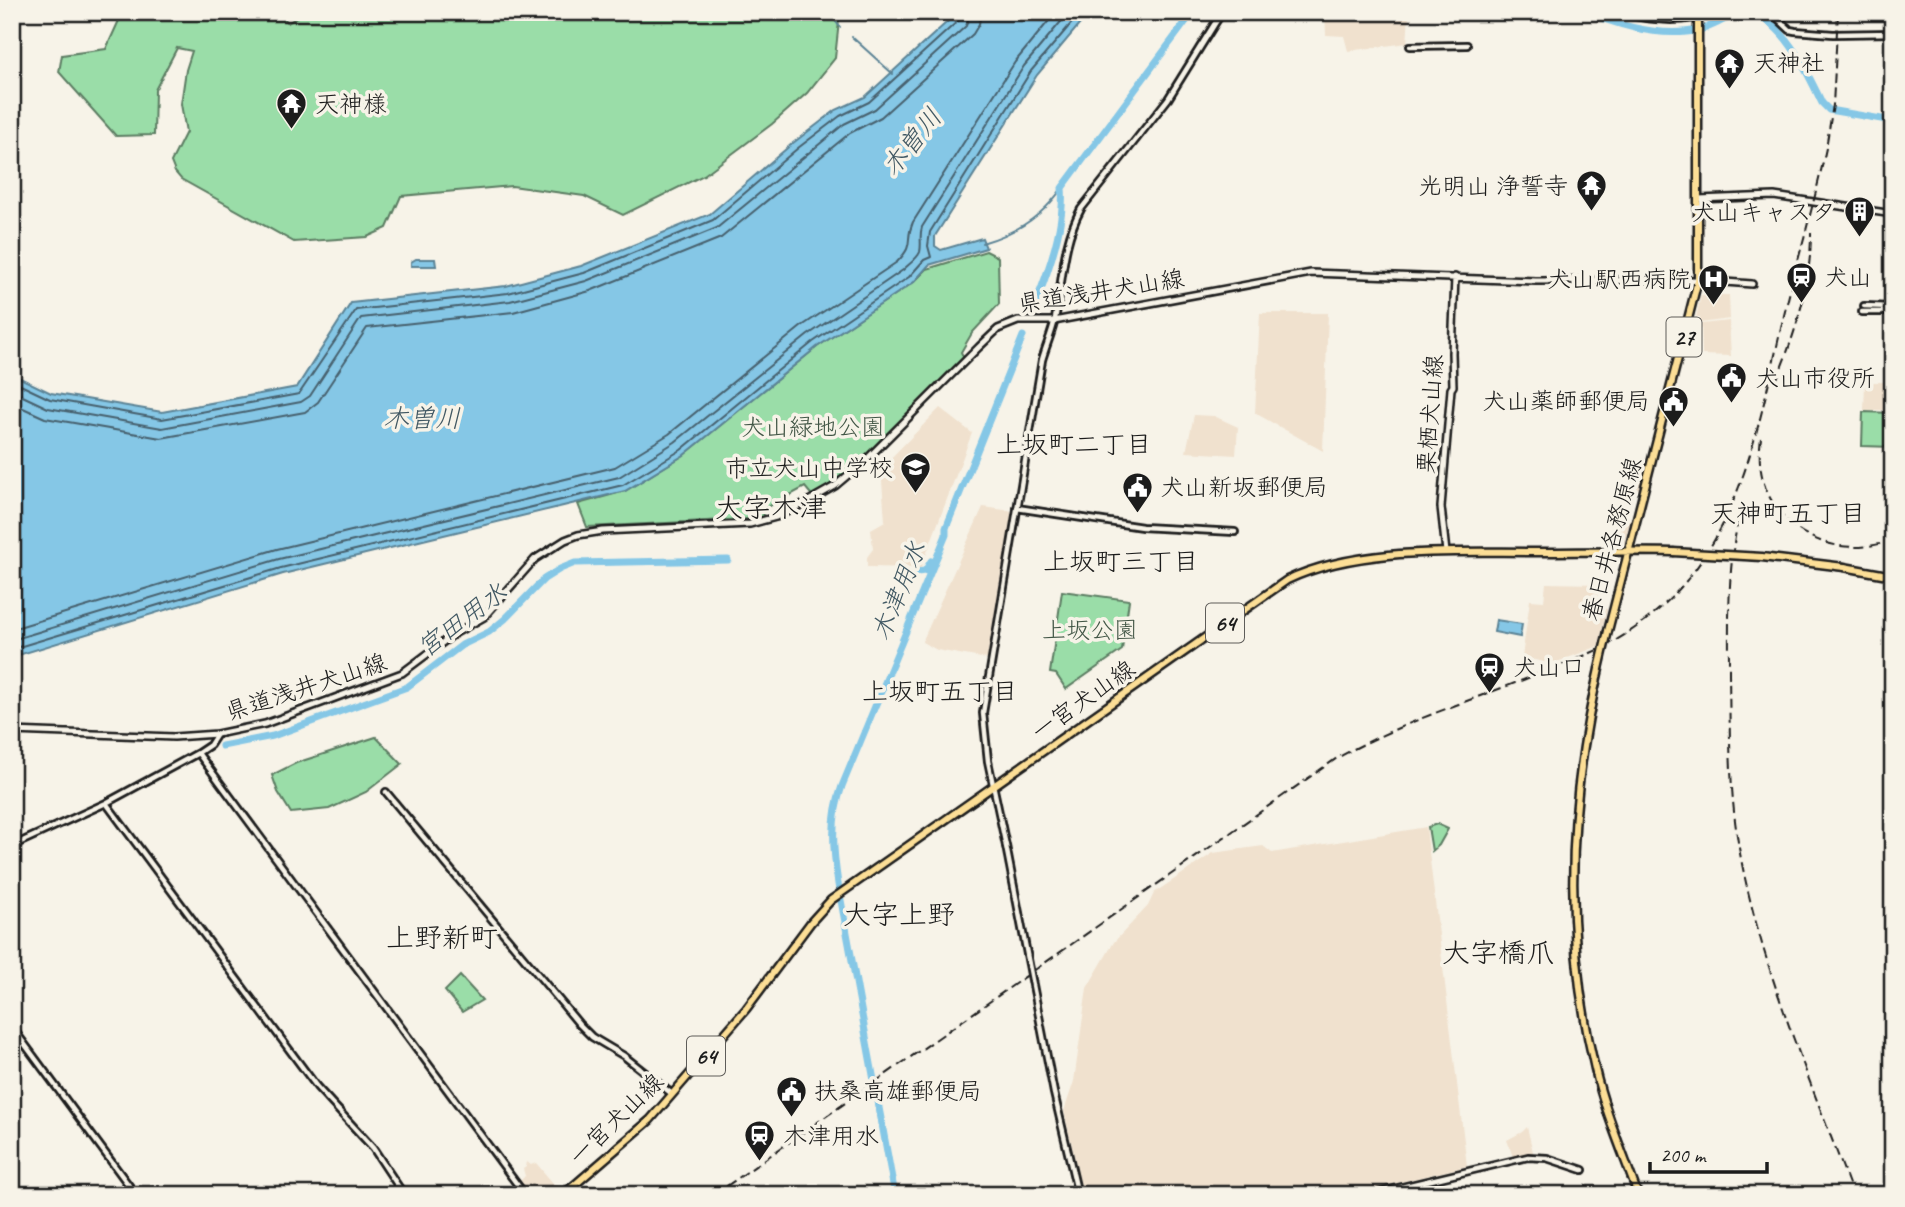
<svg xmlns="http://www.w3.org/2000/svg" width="1905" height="1207" font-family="Caveat,'Klee One',sans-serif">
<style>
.built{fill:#f0e1ce}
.green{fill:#9adda8;stroke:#5b7c62;stroke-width:2}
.water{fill:#85c7e6;stroke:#5b8395;stroke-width:2}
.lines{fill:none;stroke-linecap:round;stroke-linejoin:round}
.shore{stroke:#46606d;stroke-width:2}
.stream{stroke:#5b8395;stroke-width:2}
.river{stroke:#85c7e6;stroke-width:7}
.tertiary-casing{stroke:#1c1c1c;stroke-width:10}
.secondary-casing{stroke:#1c1c1c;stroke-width:10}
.primary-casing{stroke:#1c1c1c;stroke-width:11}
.tertiary{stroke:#f7f3e8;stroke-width:4.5}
.secondary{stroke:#f7f3e8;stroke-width:5}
.primary{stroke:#fcde96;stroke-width:6}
.rail{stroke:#1c1c1c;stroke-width:2;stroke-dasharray:10 5;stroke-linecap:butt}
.tertiary-bridge-casing{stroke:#1c1c1c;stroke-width:10;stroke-linecap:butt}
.primary-bridge-casing{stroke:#1c1c1c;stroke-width:11;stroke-linecap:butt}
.tertiary-bridge{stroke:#f7f3e8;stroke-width:4.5}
.primary-bridge{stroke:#fcde96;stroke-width:6}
.labels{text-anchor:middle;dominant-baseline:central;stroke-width:7;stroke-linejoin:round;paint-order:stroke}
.shield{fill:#f7f3e8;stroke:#5e5c59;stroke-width:2}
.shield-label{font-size:23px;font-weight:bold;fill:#1c1c1c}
.poi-label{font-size:24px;fill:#1c1c1c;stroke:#f7f3e8;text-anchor:start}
.street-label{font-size:24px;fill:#1c1c1c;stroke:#f7f3e8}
.park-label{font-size:24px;fill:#425646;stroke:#f7f3e8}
.water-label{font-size:26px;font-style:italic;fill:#415863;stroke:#f7f3e8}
.neighbourhood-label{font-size:26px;fill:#1c1c1c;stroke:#f7f3e8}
.quarter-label{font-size:28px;fill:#1c1c1c;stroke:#f7f3e8}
</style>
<rect width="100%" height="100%" fill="#f7f3e8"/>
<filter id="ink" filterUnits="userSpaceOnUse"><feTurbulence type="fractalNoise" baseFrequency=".0143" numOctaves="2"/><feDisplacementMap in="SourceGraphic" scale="14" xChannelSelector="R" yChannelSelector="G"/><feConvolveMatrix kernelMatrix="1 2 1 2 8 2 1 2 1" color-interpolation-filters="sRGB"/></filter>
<g filter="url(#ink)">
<path class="built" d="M1325,12h97v2l-13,2 -2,27 -59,8 -4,-15 -18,-1z
M1701,295h28l1,24 -30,4v-6h-4z
M1260,313h68l-5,138 -68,-38z
M1729,321l2,35 -29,-1 -1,-31z
M1865,382h28v28h-29z
M940,408l32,25 -51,135 -54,-1v-10l6,-8 -2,-20 14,-8 -4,-53z
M1194,415l20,1 24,11 -2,28 -50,-3z
M1632,463l13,4 -6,23 -7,-3 2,-14 -4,-3z
M983,507l29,4 -25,148 -50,-9 -15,-8z
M1612,519l19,1 -7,23 -3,3h-10z
M1546,583l52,1 -1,23 10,2 -8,37 -47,18 -30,-7 8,-57 14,1z
M1426,827l41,339 -120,29h-264l-19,-84 10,-30 13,-93 27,-46 34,-36 6,-13 59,-40 50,-7 9,7z
M1883,861h10v34h-9z
M1527,1127l6,25 -20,5 -6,-17 15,-8z
M527,1162l4,3 5,-2 22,26 -7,6h-21l-11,-13 6,-6 -2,-7 3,-2z"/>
<path class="green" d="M127,12h152l9,11 16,-11h536l-5,46 -28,35 -35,31 -68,51 -81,40 -39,-19 -72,-10 -111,10 -14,32 -20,9 -73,5 -113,-63 -6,-7 -4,-10 15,-30 -5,-28 5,-34 6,-19 -15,-3 -22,42 -1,45 -38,1 -57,-64 3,-17 44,-6 15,-33z
M986,251l12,6 1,47 -27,29 -11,19 4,9 -130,125 -21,12 -9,-11 -43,23 3,8 -178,9 -9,-23 47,-13 59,-36 133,-108 97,-65 13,-13z
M1863,412l30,1v34l-31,-1z
M1062,591l67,9 -7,50 -56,39 -10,-15 -6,-1z
M376,737l26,27 -36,28 -37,17 -38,4 -13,-21 -6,-17 24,-12z
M1437,824l11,5 -9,16 -7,6 -4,-24z
M460,976l22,24 -20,12 -17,-21z"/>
<path class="water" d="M958,12h132l-53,63 -102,161v10l6,4 41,-12 4,10 -57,17 -15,17 -97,65 -133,108 -59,36 -342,83 -271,83v-283l39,19 111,19 135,-25 54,-84 155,-17 75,-20 129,-52 83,-71 43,-33 29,-13z
M416,259h19l1,7h-25v-4z
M1496,620l26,4 -2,13 -26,-5z"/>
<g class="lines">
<path class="shore" d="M12,381l38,18 112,20 137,-25 57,-84 152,-17 76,-20 129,-53 85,-72 42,-32 29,-14 90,-82 3,-8
M12,391l36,17 114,20 139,-26 9,-6 51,-78 149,-17 76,-20 131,-53 127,-104 31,-15 91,-83 5,-14
M12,403l33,15 116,20 144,-26 13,-10 49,-74 146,-16 77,-21 131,-53 129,-105 31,-16 92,-83 6,-10 2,-12
M12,629l265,-80 338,-82 54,-33 133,-108 95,-64c19,-19 7,-20 16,-40l102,-160 41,-50
M12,640l267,-81 340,-82 56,-35 133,-107 95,-65c5,-5 15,-12 17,-18 2,-8 -1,-16 2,-25l102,-161 45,-54
M12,649l269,-81 342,-83 58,-35 132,-108 96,-65 15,-17 7,-3 -3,-11 2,-14 101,-161 50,-59"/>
<path class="stream" d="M832,12v5l8,10
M852,37l41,37
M982,243c32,-9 61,-27 80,-55"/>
<path class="river" d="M1586,12c36,15 78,27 117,17 16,-5 33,-19 51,-14 32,8 55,62 68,88l7,7 64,11
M1036,302c13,-32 29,-80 26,-114l131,-176
M917,572l8,-1 6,-10
M222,746l51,-10 134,-49 55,-42 27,-13 16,-13 39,-40 16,-10 15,-6 153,-3
M895,1195l-57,-311c-5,-34 -8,-65 4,-98l104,-251v-7l77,-192"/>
<defs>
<path id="tertiary" d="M1617,12c34,9 67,12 100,0
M1771,12l19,18 5,1 38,3 60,-1
M1410,46l57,-1
M1864,306l29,1
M1862,312h31
M1017,508l125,19 93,5
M198,753l327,442
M386,792l193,232 13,13 32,19 48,38
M106,803l211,284 56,61 31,47
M12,846l94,-43 92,-50 12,-8 7,-11
M1006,846l-18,-85 -5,-48 59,-353c4,-14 10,-27 13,-41 8,-38 7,-75 26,-110l87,-110 54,-87
M12,1027l124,168
M1054,1093l24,102
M1368,1195l160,-38 19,1 36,12"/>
<path id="secondary" d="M1698,199l76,-3 119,18
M1446,552l-5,-45 10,-118 2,-3 -1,-33 3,-76
M12,731l162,6 43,-3 48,-10 137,-51 52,-39 30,-17 51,-58 30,-19 13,-5 25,-4 147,-7 26,-7 29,-14 30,-17 32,-27 112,-112 19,-18 20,-8h36l257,-48 225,8 162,-1 54,4"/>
<path id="primary" d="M1844,567l49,9
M1608,631l90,-351v-268
M1599,669c-31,132 -36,267 -4,400 10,43 28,84 43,126
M563,1195l87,-75 96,-111 65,-87 20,-22 456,-320c69,-33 166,-28 242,-28 48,0 96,-1 144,0"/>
</defs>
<use href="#tertiary" class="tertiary-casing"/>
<use href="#secondary" class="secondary-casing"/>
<use href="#primary" class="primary-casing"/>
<use href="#tertiary" class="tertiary"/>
<use href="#secondary" class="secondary"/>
<use href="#primary" class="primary"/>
<path class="rail" d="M1776,381c20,-49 35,-97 35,-149
M1761,438c-12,78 61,128 132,102
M1742,504c-15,57 -13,110 -13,169 1,56 0,114 9,169 20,120 73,239 115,353
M714,1195l623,-437c59,-33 123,-54 186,-78 29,-12 60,-22 88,-37 129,-72 144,-207 175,-336 13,-53 29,-106 40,-159l7,-43 5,-93"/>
<defs>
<path id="tertiary-bridge" d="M1006,846l48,247"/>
<path id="primary-bridge" d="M1673,552l89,5 82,10
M1599,669l9,-38"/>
</defs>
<use href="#tertiary-bridge" class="tertiary-bridge-casing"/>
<use href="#primary-bridge" class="primary-bridge-casing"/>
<use href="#tertiary-bridge" class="tertiary-bridge"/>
<use href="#primary-bridge" class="primary-bridge"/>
</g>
</g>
<defs>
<symbol id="temple-pin" viewBox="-11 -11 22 30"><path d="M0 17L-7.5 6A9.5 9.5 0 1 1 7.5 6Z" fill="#1c1c1c" stroke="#f7f3e8"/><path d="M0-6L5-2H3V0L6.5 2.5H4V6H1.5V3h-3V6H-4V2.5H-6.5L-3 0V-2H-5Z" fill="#fff"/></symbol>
<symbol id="building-pin" viewBox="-11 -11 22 30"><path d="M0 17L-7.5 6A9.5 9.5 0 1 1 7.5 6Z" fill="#1c1c1c" stroke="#f7f3e8"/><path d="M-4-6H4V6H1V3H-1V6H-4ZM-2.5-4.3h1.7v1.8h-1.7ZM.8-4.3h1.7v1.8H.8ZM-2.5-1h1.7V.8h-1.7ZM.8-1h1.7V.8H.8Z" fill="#fff"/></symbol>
<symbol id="station-pin" viewBox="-11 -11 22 30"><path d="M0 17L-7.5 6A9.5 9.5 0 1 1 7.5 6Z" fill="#1c1c1c" stroke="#f7f3e8"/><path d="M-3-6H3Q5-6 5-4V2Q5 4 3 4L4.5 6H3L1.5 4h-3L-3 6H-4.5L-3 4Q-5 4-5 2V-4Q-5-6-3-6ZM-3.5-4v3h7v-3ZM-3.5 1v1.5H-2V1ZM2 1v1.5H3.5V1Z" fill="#fff"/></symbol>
<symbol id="hospital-pin" viewBox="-11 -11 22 30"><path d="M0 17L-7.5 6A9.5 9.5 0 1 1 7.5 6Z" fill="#1c1c1c" stroke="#f7f3e8"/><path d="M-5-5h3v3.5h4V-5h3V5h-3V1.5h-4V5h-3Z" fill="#fff"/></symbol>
<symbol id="civic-pin" viewBox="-11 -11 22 30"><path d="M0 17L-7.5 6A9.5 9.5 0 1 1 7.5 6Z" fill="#1c1c1c" stroke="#f7f3e8"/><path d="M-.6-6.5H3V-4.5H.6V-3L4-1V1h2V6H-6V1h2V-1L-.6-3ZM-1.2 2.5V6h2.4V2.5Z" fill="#fff"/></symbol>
<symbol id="school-pin" viewBox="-11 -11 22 30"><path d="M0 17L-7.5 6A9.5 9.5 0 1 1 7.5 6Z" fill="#1c1c1c" stroke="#f7f3e8"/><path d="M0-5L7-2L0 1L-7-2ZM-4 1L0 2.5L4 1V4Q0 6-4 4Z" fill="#fff"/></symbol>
</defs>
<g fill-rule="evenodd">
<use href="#temple-pin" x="1712" y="46" width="35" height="47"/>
<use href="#temple-pin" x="274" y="86" width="35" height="47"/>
<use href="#temple-pin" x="1574" y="168" width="35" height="47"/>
<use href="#building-pin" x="1842" y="194" width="35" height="47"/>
<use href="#station-pin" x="1784" y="260" width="35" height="47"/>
<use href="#hospital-pin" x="1696" y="262" width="35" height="47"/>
<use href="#civic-pin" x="1714" y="360" width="35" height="47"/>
<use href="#civic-pin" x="1656" y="384" width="35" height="47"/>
<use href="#school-pin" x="898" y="450" width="35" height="47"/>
<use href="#civic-pin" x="1120" y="470" width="35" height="47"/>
<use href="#station-pin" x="1472" y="650" width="35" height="47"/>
<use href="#civic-pin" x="774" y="1074" width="35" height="47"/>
<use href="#station-pin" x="742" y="1118" width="35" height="47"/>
</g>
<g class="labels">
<g class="shield">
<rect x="1666.5" y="317.5" width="35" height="39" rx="5"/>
<rect x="1206" y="603.5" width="38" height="39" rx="5"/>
<rect x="687" y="1036.5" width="38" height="39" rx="5"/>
</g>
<g class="shield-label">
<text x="1684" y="337">27</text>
<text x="1225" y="623">64</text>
<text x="706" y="1056">64</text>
</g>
<g class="poi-label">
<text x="1753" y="63">天神社</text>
<text x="315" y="104">天神様</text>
<text x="1568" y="186" text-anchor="end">光明山 浄誓寺</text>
<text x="1836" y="212" text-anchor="end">犬山キャスタ</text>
<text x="1824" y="277">犬山</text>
<text x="1691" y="279" text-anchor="end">犬山駅西病院</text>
<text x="1755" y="378">犬山市役所</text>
<text x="1650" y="401" text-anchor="end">犬山薬師郵便局</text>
<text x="893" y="468" text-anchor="end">市立犬山中学校</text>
<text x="1160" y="487">犬山新坂郵便局</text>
<text x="1513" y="667">犬山口</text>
<text x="814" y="1091">扶桑高雄郵便局</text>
<text x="783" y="1136">木津用水</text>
</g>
<g class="street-label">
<text transform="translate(1101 291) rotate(-9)">県道浅井犬山線</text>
<text transform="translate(1430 414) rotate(-86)">栗栖犬山線</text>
<text transform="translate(1612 539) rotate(-75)">春日井各務原線</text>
<text transform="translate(306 687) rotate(-18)">県道浅井犬山線</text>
<text transform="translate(1083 700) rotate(-35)">一宮犬山線</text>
<text transform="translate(616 1119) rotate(-44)">一宮犬山線</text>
</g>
<g class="park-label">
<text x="813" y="427">犬山緑地公園</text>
<text x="1090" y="630">上坂公園</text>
</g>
<g class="water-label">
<text transform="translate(912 142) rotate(-51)">木曽川</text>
<text x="422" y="418">木曽川</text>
<text transform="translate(899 591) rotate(-68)">木津用水</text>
<text transform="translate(462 620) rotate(-37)">宮田用水</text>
</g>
<g class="neighbourhood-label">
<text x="1074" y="444">上坂町二丁目</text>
<text x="1788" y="513">天神町五丁目</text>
<text x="1121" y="561">上坂町三丁目</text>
<text x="940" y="691">上坂町五丁目</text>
</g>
<g class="quarter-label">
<text x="771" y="507">大字木津</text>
<text x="899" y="914">大字上野</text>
<text x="442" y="937">上野新町</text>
<text x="1498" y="952">大字橋爪</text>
</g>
</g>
<rect width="1905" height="1207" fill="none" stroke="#f7f3e8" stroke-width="42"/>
<rect x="21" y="21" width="1863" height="1165" fill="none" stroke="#1c1c1c" stroke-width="2.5" filter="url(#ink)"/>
<path d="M1650 1162v10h117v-10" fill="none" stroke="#1c1c1c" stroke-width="3.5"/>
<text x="1660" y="1162" font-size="21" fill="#1c1c1c" stroke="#f7f3e8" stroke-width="5" paint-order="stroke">200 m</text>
</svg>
